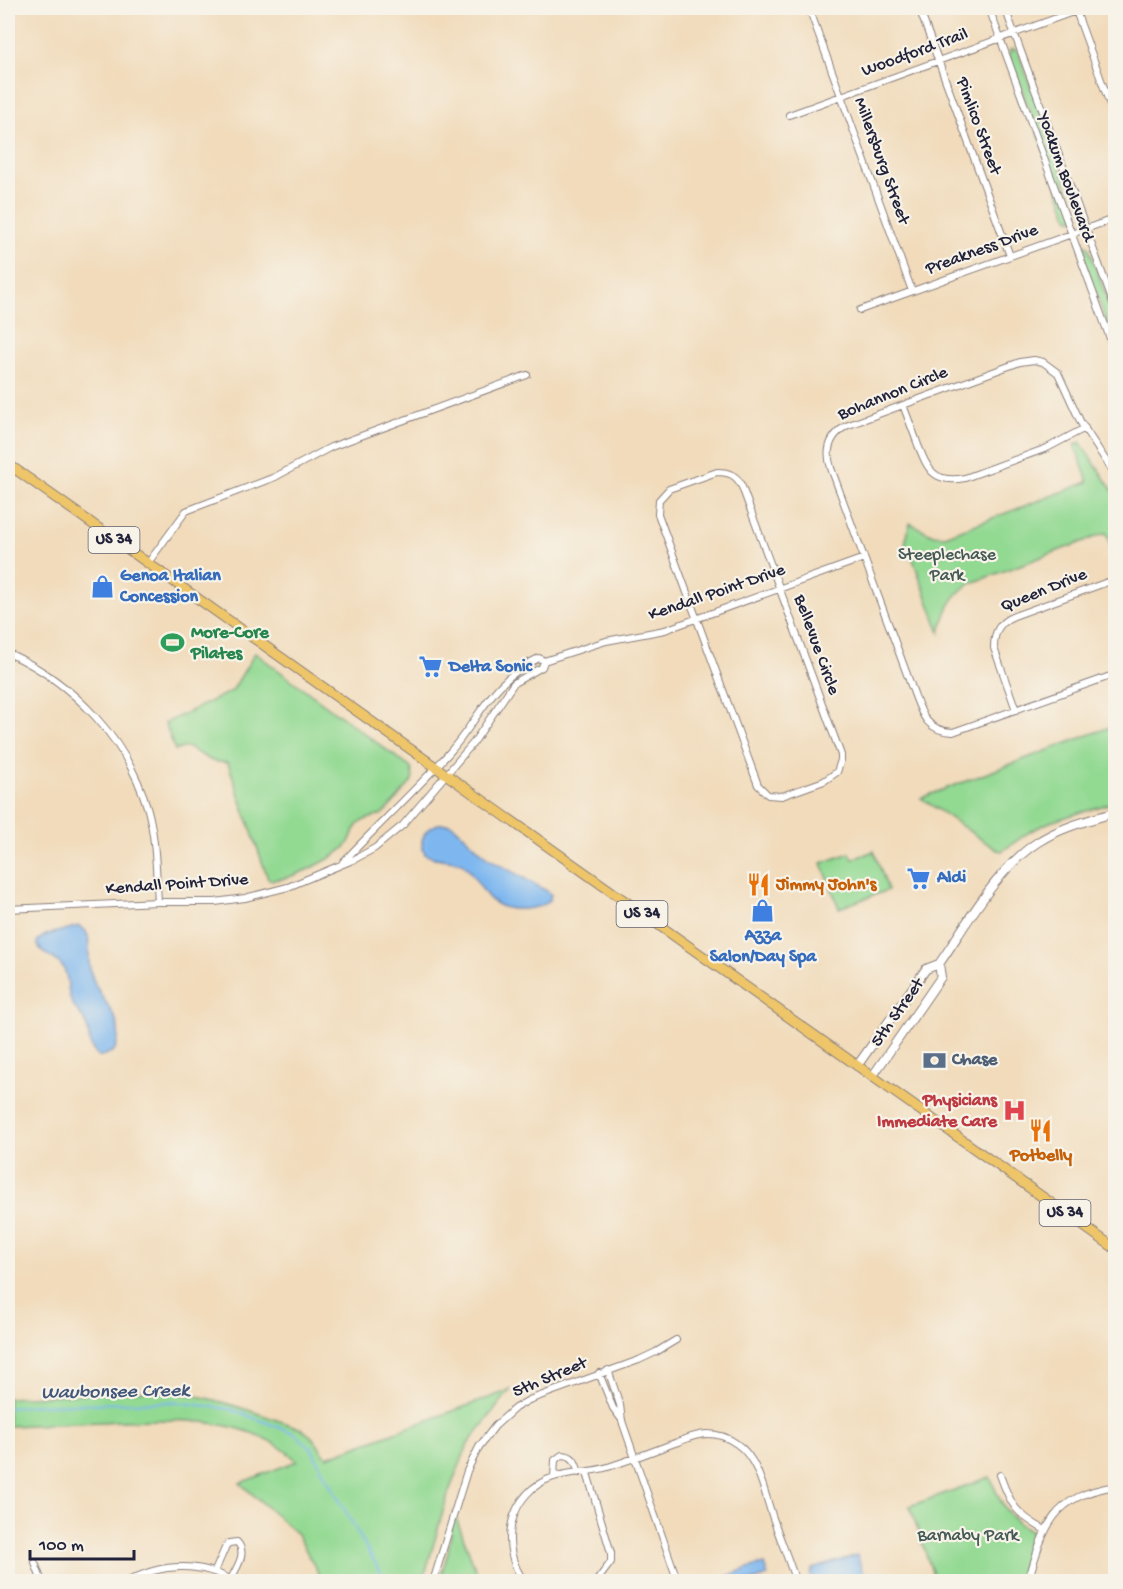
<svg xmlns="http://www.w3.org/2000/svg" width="1123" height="1589" font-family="'Gochi Hand',sans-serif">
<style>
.green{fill:#92d992;stroke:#5a7e66;stroke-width:1.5}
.water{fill:#7eb7ef;stroke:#506c95;stroke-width:1.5}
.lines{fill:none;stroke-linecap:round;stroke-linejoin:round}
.stream{stroke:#7eb7ef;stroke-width:2}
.minor-casing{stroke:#8a7e7b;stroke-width:8}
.tertiary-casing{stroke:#8a7e7b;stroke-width:10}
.primary-casing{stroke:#8a7e7b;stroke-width:11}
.minor{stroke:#fff;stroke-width:6}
.tertiary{stroke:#fff;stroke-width:8}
.primary{stroke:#eec569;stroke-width:9}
.labels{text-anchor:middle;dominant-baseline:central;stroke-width:4.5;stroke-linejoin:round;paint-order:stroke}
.shield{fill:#f7f3e8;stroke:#62616f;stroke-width:1.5}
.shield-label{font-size:16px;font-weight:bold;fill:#22223b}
.street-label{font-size:18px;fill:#22223b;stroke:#f7f3e8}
.park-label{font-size:18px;fill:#445955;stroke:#f7f3e8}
.shop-label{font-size:18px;font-weight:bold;fill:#366cbe;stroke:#f7f3e8;text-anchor:start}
.leisure-label{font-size:18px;font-weight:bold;fill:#27864d;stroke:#f7f3e8;text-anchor:start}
.food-label{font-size:18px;font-weight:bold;fill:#c56008;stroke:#f7f3e8;text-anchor:start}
.service-label{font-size:18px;font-weight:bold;fill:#4e5e75;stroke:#f7f3e8;text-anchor:start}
.health-label{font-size:18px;font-weight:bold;fill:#be3a42;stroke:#f7f3e8;text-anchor:end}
.water-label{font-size:20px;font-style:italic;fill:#42567a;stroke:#f7f3e8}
</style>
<rect width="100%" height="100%" fill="#f7f3e8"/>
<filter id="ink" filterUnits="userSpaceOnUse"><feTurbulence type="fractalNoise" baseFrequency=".0167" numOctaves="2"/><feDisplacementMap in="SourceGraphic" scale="12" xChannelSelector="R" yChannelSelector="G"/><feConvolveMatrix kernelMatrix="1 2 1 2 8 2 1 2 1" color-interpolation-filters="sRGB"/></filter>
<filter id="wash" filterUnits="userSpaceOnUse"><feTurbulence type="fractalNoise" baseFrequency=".008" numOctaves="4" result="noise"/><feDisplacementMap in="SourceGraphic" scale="24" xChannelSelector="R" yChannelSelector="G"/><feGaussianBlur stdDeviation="1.35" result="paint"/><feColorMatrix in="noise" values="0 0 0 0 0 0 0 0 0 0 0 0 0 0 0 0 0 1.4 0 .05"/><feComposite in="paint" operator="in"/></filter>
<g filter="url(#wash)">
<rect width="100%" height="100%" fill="#f1dbbb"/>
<path class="green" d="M1013,49l5,2 59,162 -1,4 -2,2h-5l-60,-164 1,-5z
M1084,244l4,2 27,74v27l-35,-99z
M1080,442l35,52v61l-9,-22 -137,51c-19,13 -24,28 -29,49l-26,-71 -9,-18 5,-21 23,12 12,1 143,-54 -13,-37z
M255,653l156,115 2,10 -3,6c-9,9 -18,22 -28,30 -6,4 -15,3 -21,8 -9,6 -8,16 -14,23 -11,13 -63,39 -79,34l-40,-116 -16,-2 -25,-14 -12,3 -10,-27 67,-32z
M1115,725v77l-65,20 -19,9 -29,20 -5,-1 -76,-52z
M874,851l14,39 -49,18 -17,-45 28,-10 3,6z
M160,1390c50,5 95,22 142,39l10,8 15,20 183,-67 -42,54 -20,50 -25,87 -100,1 -26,-48 -57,-51 57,-22c-48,-48 -134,-42 -197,-39 -31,1 -62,3 -92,4v-28z
M990,1477c11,28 17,40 42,56l-14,48h-83l-25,-75z
M454,1513l26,68 -41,1 9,-30z"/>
<path class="water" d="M438,824h12l5,3 33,31 59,33 4,4 -2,6c-8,7 -17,7 -27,8 -40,2 -37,-26 -60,-46 -12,-5 -26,-2 -37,-9 -7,-13 -1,-25 13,-30z
M79,926l6,4 3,6c2,12 -1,25 3,37 7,30 39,44 23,78l-14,6c-13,-8 -9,-20 -14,-33 -3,-8 -11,-14 -15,-23 -4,-10 -2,-22 -7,-32 -6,-12 -22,-13 -27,-25l1,-4 8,-5z
M857,1555l9,26h-53l-3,-6 2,-6z
M764,1564l4,12 -15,5h-38l33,-13z"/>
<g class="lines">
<path class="stream" d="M8,1408l31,-3 136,-3 55,7 64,24 18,16 11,23 63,110"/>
</g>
</g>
<g filter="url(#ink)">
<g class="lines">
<defs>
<path id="minor" d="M809,8l103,283
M919,8l91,248
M989,8l127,347
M1005,8l111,303
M1076,11l40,110
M789,115l295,-107
M860,310l256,-92
M903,405c5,13 10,26 15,40 10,25 16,39 47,33l82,-30 38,-20
M717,472c12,0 20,3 25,15l99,268v5l-4,12 -13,9 -42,15 -14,-1 -10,-10 -100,-271 1,-14 10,-11z
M1116,476l-35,-53 -23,-50 -15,-11 -9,-2 -14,2 -174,64c-16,10 -21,24 -15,42l81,220c9,23 12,43 41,44l163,-58
M148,563l38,-52 89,-34 56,-30 196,-72
M8,653c65,29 120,87 140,157 8,30 8,61 10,92
M1016,710l-22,-62c0,-16 5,-26 20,-32l102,-37
M343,862c35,-37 72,-71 106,-109 32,-36 42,-73 90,-95l5,3 62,-20 59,-11 199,-72
M8,909l150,-7h57l30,-4 43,-11 67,-28 20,-11 28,-23 71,-83 40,-59 28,-16 2,-6
M608,1370l12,35 2,16 56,161
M599,1373l14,35 9,12
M587,1473l24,80v9l-15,20
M1000,1475c11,31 16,39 45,55
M554,1477l1,-17 7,-5c12,0 14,8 17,18
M35,1563l7,19
M215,1571l11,-25 3,-3 8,-1c11,11 -1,26 -6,37
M127,1582c33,-19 75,-21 107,0
M433,1582l34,-111 12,-24 16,-21 20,-18 14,-8 110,-40 17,-8 20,-12
M525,1582c-28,-35 -16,-91 29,-105 17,-6 36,-4 54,-10 22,-7 43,-15 64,-23 12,-4 23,-10 35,-10 11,0 22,4 30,10 23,16 28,53 37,77 7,20 15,40 22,61
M1028,1582c16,-56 24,-86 88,-96"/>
<path id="tertiary" d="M857,1066l69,-97 13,-5c27,-39 59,-97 99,-122 23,-15 52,-22 78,-30
M872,1077l69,-100 -2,-13"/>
<path id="primary" d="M8,464l1108,785"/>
</defs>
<use href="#minor" class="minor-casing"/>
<use href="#tertiary" class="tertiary-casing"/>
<use href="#primary" class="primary-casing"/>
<use href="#minor" class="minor"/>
<use href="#tertiary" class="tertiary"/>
<use href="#primary" class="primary"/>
</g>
</g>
<defs>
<symbol id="shop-bare" viewBox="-9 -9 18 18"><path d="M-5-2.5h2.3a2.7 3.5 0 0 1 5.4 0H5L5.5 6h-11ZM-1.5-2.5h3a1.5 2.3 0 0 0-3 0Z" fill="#3f7fe0" stroke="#f7f3e8" stroke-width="2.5" paint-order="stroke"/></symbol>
<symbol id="stadium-bare" viewBox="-9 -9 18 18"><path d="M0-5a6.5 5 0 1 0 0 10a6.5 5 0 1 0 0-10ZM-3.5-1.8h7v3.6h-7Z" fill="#2e9e5b" stroke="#f7f3e8" stroke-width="2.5" paint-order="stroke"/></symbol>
<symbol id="supermarket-bare" viewBox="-9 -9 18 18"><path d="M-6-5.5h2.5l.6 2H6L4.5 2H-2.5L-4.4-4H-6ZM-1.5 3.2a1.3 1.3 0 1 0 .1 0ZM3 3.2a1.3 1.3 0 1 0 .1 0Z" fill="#3f7fe0" stroke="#f7f3e8" stroke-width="2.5" paint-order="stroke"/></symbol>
<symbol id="restaurant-bare" viewBox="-9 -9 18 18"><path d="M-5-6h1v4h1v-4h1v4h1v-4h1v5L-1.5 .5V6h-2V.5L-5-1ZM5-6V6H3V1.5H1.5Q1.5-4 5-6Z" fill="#e8710a" stroke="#f7f3e8" stroke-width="2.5" paint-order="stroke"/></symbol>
<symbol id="bank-bare" viewBox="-9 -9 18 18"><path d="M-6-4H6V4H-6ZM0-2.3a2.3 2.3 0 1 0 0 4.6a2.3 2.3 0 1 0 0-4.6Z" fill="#5c6f8a" stroke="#f7f3e8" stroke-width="2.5" paint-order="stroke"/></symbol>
<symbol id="hospital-bare" viewBox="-9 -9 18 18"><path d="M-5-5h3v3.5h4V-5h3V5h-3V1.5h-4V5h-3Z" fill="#e0444e" stroke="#f7f3e8" stroke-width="2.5" paint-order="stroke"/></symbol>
</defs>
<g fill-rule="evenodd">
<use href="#shop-bare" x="86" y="570" width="33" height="33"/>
<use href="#stadium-bare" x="156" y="626" width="33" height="33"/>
<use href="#supermarket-bare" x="414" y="650" width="33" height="33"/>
<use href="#supermarket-bare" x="902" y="862" width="33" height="33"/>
<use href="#restaurant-bare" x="742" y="868" width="33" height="33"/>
<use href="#shop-bare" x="746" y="894" width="33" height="33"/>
<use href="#bank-bare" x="918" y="1044" width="33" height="33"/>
<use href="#hospital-bare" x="998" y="1094" width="33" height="33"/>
<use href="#restaurant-bare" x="1024" y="1114" width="33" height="33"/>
</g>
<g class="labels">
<g class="shield">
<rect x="88.5" y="527" width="51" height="26" rx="4.5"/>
<rect x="616.5" y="901" width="51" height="26" rx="4.5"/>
<rect x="1039.5" y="1200" width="51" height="26" rx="4.5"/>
</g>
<g class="shield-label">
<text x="114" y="540">US 34</text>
<text x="642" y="914">US 34</text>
<text x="1065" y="1213">US 34</text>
</g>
<g class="street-label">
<text transform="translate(915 53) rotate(-20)">Woodford Trail</text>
<text transform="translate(978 126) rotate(70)">Pimlico Street</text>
<text transform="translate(881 161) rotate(70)">Millersburg Street</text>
<text transform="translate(1065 177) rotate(70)">Yoakum Boulevard</text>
<text transform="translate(982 250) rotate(-20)">Preakness Drive</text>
<text transform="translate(893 394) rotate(-22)">Bohannon Circle</text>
<text transform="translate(1044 591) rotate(-22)">Queen Drive</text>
<text transform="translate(717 593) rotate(-19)">Kendall Point Drive</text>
<text transform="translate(816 645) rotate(70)">Bellevue Circle</text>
<text transform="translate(177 885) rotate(-4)">Kendall Point Drive</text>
<text transform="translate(898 1013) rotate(-55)">5th Street</text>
<text transform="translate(550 1378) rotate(-23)">5th Street</text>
</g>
<g class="park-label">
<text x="947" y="555">Steeplechase<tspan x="947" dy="21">Park</tspan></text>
<text x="968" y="1536">Barnaby Park</text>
</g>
<g class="shop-label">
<text x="120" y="576">Genoa Italian<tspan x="120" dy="21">Concession</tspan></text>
<text x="449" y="667">Delta Sonic</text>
<text x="937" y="878">Aldi</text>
<text x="763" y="936" text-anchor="middle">Azza<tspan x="763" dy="21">Salon/Day Spa</tspan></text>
</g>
<g class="leisure-label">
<text x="191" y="633">More-Core<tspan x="191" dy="21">Pilates</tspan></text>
</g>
<g class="food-label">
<text x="776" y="885">Jimmy John's</text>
<text x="1041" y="1156" text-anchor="middle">Potbelly</text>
</g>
<g class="service-label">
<text x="952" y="1060">Chase</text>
</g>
<g class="health-label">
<text x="997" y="1101">Physicians<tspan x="997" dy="21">Immediate Care</tspan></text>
</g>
<g class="water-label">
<text transform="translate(115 1393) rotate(-1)">Waubonsee Creek</text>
</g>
</g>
<rect width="1123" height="1589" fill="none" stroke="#f7f3e8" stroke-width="30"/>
<path d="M30 1550v9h104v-9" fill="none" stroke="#22223b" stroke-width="3"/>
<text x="39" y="1550" font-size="18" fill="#22223b" stroke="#f7f3e8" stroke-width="4.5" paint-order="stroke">100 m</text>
</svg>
